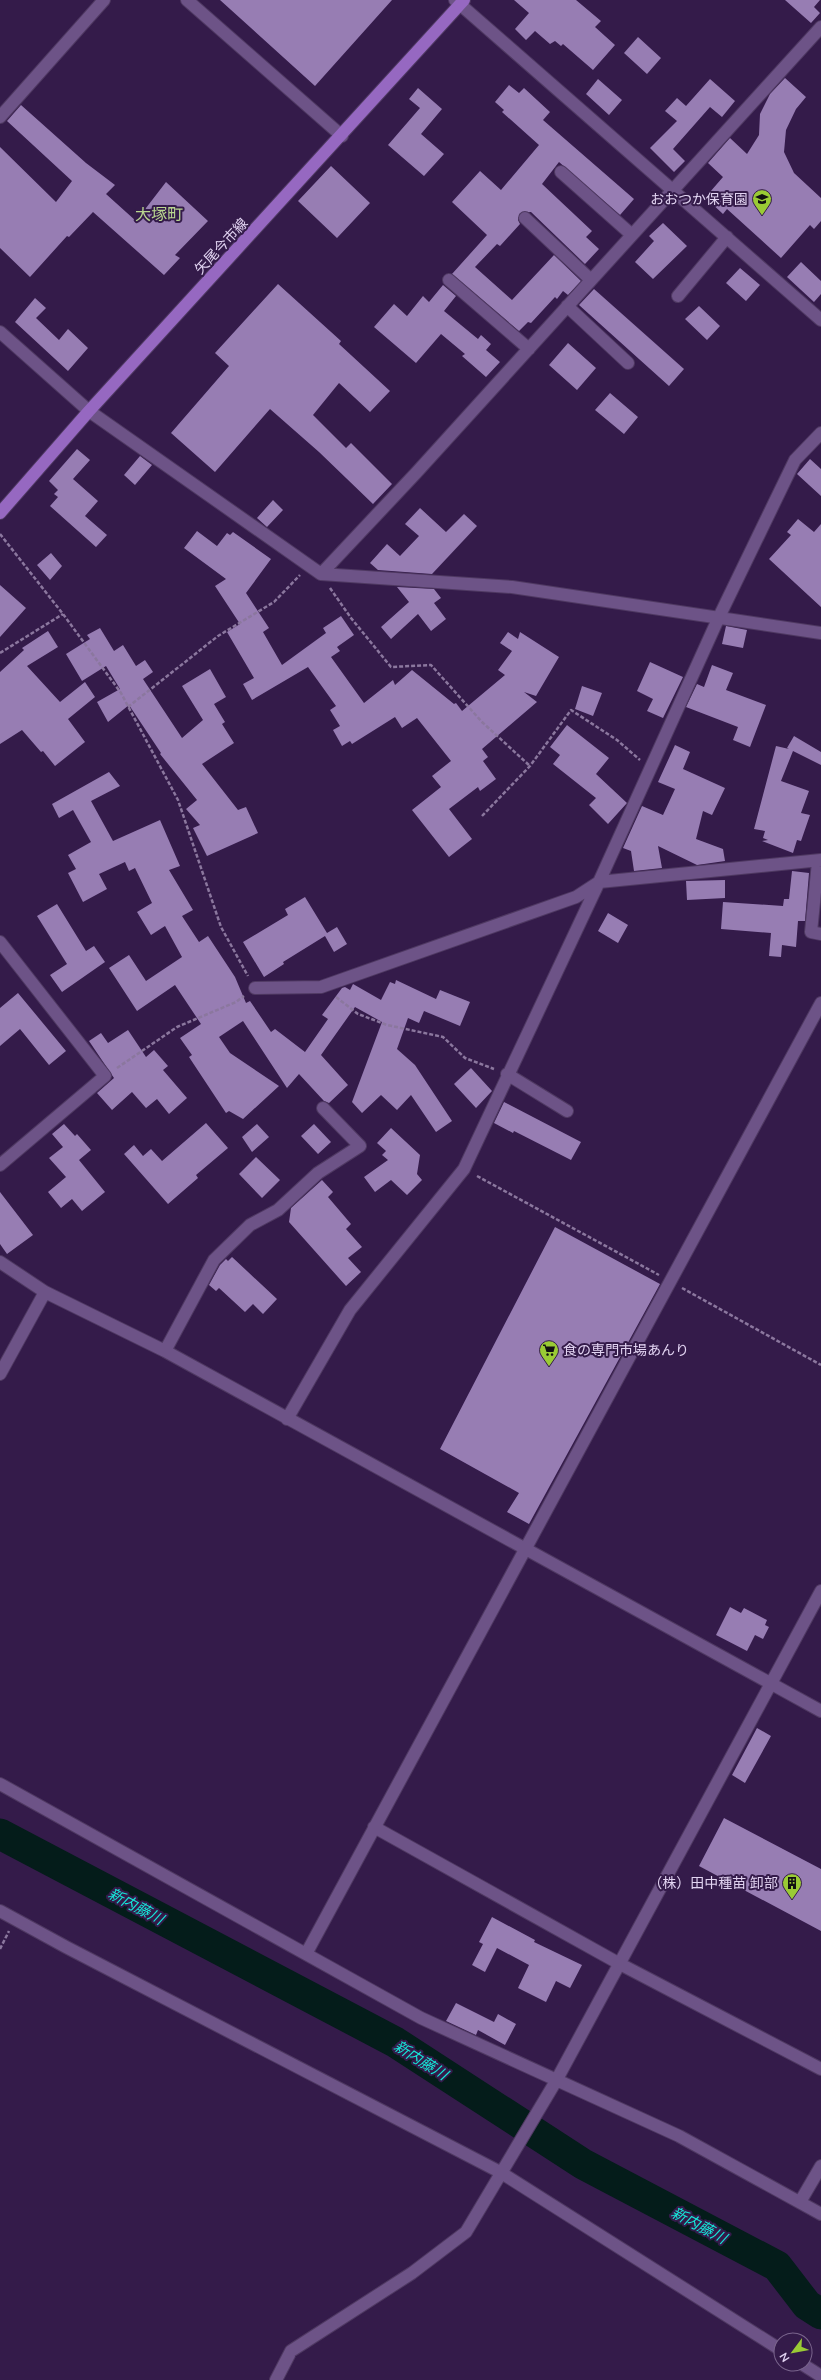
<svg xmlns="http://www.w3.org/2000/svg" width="821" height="2380" font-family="Mulish,'Noto Sans JP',sans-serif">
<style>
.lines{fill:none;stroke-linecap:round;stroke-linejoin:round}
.river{stroke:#041c1a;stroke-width:31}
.building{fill:#977db3}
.minor-casing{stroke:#4f3962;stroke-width:14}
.major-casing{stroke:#4f3962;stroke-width:14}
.path{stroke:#8b779e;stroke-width:2.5;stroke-dasharray:4 2;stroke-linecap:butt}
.minor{stroke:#6d5387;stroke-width:12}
.major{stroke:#9668c1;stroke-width:12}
.labels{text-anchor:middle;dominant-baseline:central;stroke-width:4;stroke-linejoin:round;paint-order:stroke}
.poi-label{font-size:14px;fill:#e2d4f2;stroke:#341b4a;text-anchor:end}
.street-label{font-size:14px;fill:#e2d4f2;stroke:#341b4a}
.water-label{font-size:15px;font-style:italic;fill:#15e8d9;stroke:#341b4a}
.quarter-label{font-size:16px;fill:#b9d68f;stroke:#341b4a}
</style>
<rect width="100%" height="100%" fill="#341b4a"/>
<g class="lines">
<path class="river" d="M0,1834l395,208 188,122 194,102 30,39 14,9"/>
</g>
<path class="building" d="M220,0h172l-77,86z
M514,0h62l25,21 -6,6 20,18 -22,25 -30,-26 -2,2 -6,-5 -5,3 -15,-13 -9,9 -11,-11 14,-16z
M785,0h35l-6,7 6,6 -9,10z
M638,37l23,21 -14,16 -23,-21z
M785,78l21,19 -10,12 -10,21 -2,22 10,21 27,25v23l-7,8 -4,-4 -29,33 -54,-49 -4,5 -14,-13 5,-6 -4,-3 13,-15 -15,-14 22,-25 17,16 12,-19 1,-21 10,-20z
M598,79l24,21 -13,15 -23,-21z
M710,79l25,22 -13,16 -12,-10 -37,42 12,12 -11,11 -24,-24 27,-27 -12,-10 12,-13 9,8z
M509,85l10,8 5,-5 26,24 -7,8 91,79 -14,16 -61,-53 -17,22 50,47 -6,6 13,12 -14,15 -54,-52 -11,1 -2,7 2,4 -20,22 -3,-2 -22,23 37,33 42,-45 27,26 -13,14 -5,-4 -6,8 -2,-2 -24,26 -3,-1 -9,9 -67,-57 35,-39 -35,-33 28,-31 21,19 38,-45 -37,-33 2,-2 -9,-8z
M418,88l24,21 -21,25 23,20 -20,22 -36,-31 32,-37 -11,-9z
M21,105l65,58 29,22 -9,9 30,27 30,-39 42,39 -33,34 5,3 -16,17 -71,-63 -24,25 -2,-1 -37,41 -30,-29v-101l56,55 16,-21 -65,-60z
M331,166l39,37 -33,35 -39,-37z
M663,223l24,23 -34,33 -18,-17 19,-21 -5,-5z
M801,262l20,19v13l-7,8 -27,-25z
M740,268l20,17 -14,16 -20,-18z
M278,284l63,57 -2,3 51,47 -20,21 -31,-29 -26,32 33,33 5,-5 41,41 -19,20 -54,-52 -49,-43 -55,63 -44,-39 58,-67 -14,-13z
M443,285l13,11 -12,15 34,28 3,-4 10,9 -5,6 14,12 -14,15 -24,-21 3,-2 -24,-20 -25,29 -42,-36 20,-23 13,12 16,-20 6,6z
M594,289l90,80 -15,17 -90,-81z
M35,298l11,10 -10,10 23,22 9,-11 20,19 -20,23 -53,-49z
M699,306l21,20 -13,14 -22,-21z
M568,343l28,25 -19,22 -28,-25z
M610,393l28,24 -14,17 -29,-24z
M77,449l13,11 -17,19 25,22 -13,15 22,19 -11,12 -46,-41 8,-9 -4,-3 4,-4 -9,-9z
M140,456l12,9 -17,20 -11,-10z
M810,459l11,10v27l-24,-22z
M273,500l10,10 -16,17 -10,-9z
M420,508l26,24 18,-18 13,12 -45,48 -54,-4 -8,-7 17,-19 13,12 19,-20 -14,-12z
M798,519l16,13 7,-8v83l-52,-48 22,-24 -4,-3z
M197,531l20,15 10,-13 3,2 3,-3 38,27 -25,34 23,35 -6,4 19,33 44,-32 -3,-5 18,-12 13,19 -17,12 3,4 -9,6 33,46 29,-23 2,5 17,-15 42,34 2,-1 6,8 43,-36 -7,-5 14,-19 -12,-8 8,-11 10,7 2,-7 39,25 -23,39 -12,-4 13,10 -55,47 6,8 -5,4 13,18 -16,12 -2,-4 -29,22 23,30 -23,18 -37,-47 29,-23 -9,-11 19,-15 -34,-43 -15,10 -7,-11 -43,27 -2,-3 -8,5 -9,-16 7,-4 -10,-16 6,-4 -28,-39 -56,33 -9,-16 11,-6 -27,-46 13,-8 -25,-38 11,-7 -42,-31z
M51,553l11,13 -12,14 -13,-15z
M0,585l26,23 -26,29z
M397,587l37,2 7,9 -7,5 12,16 -15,12 -13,-17 -27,25 -10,-12 28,-25z
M726,626l21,4 -4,18 -21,-4z
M100,628l14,23 9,-6 13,21 9,-6 8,12 -10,7 39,59 21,-18 -21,-34 28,-17 16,28 -12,7 11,18 -3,2 12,19 -32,21 36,46 8,-3 12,26 -51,23 -14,-28 7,-3 -14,-16 11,-9 -37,-46 1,-1 -32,-48 -21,17 -11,-20 23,-13 -14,-23 -24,15 -16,-27 24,-15 -3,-4z
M48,631l10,16 -31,19 33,36 25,-20 10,15 -27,22 17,23 -30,24 -12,-15 -2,1 -19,-22 -22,14v-72l24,-22 -2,-2z
M650,662l33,15 -20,41 -16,-7 6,-12 -16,-8z
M712,665l21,8 -7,17 40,15 -16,42 -17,-7 5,-13 -52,-20 11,-23 7,3z
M582,686l20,7 -9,23 -18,-7z
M567,725l42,33 -13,16 31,29 -19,21 -19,-19 7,-7 -43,-34 7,-9 -10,-8z
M794,736l27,16v13l-28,-14 -12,30 28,10 -8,22 9,2 -9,26 -4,-1 -4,13 -31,-12 6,-1 -5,-2 2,-7 -11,-2 22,-83 13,3 -2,-1z
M675,745l15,7 -7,17 42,19 -13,27 -9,-4 -7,28 27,10 2,12 -28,4 -39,-19 4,22 -28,3 -3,-20 -8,-3 19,-42 21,9 12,-26 -17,-7z
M109,772l11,14 -29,15 22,40 47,-21 20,46 -11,4 24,40 -11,6 17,26 9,-6 27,41 11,26 4,-2 21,31 4,-3 30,23 23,-33 -6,-4 20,-27 3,-1 5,3 3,-6 28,16 9,-18 5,2 1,-4 40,19 4,-9 30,12 -10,24 -36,-15 -5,12 -11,-5 -11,31 18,16 37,56 -16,11 -25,-37 -14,15 -16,-15 -19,18 -10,-11 30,-80 -27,-15 -34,48 27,30 -19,18 -5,-2 -25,-27 -12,14 -44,-67 -24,16 11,16 49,33 -36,33 -14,-8 -3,2 -37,-56 3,-2 -12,-17 21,-14 -26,-39 -38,26 -28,-43 20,-13 17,26 36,-24 -17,-31 -14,9 -14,-23 15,-9 -17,-35 -6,3 -4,-9 -26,12 8,15 -24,13 -15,-29 8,-4 -8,-14 23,-13 -18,-32 -14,8 -7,-14z
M792,871l17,2 -4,48h-7l-2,26 -14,-2 -1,12 -12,-1 2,-23 -50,-4 2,-27 60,4 1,-7h5z
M725,880v18l-38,2 -1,-19z
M305,897l22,36 10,-6 10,17 -13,8 -9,-16 -42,26 1,2 -20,13 -21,-35 45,-27 -3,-6z
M57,904l29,47 8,-5 11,16 -43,30 -12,-17 17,-11 -30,-48z
M608,913l20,12 -10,18 -20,-12z
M18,993l48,58 -17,14 -29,-36 -20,17v-38z
M128,1030l18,27 8,-7 14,16 -5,4 24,28 -18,16 -12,-15 -11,9 -14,-16 -20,18 -15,-17 17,-15 -25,-37 12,-8 7,10z
M471,1068l21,23 -16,17 -22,-24z
M504,1102l77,40 -10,18 -57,-29 -1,2 -19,-10z
M206,1123l22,25 -32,27 2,3 -30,26 -44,-50 10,-9 9,11 8,-7 11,12z
M64,1124l11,12 2,-2 14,16 -12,10 26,32 -23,19 -10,-12 -11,9 -13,-16 18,-15 -17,-19 14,-11 -11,-13z
M257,1124l12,13 -17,15 -10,-15z
M314,1124l17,18 -13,12 -17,-18z
M391,1128l29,27 -3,19 5,6 -15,15 -16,-15 -16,12 -11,-15 24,-17 -6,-5 4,-4 -9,-8z
M256,1157l24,23 -18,18 -23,-24z
M322,1180l11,12 -5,5 23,27 -5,5 16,18 -14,11 13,14 -15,14 -57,-64 2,-14z
M0,1192l33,43 -26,19 -7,-10z
M555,1227l105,57 -131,240 -22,-12 12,-19 -79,-44z
M232,1257l45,42 -14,15 -10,-10 -8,8 -26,-24 -3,3 -7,-6 11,-20 6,-6 2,2z
M730,1607l11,6 3,-5 23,12 -2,5 4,2 -6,12 -8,-4 -8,16 -31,-16z
M757,1728l14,8 -26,47 -13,-8z
M724,1818l97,51v62l-122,-65z
M492,1917l43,23 -1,2 48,23 -12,23 -14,-7 -10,21 -28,-14 11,-23 -32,-17 -12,24 -13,-7 11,-21 -4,-2z
M456,2003l38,19 4,-8 18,10 -11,21 -27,-15 -2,5 -30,-14z"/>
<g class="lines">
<defs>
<path id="minor" d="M187,0l155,136
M455,0l366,320
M0,117l104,-117
M561,172l71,63
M525,218l66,62
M449,280l80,69
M678,296l49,-59
M567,306l61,57
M0,332l89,79 232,163 191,13 309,46
M321,574l95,-101 405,-446
M818,862l-7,70 10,2
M0,942l105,134 -105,89
M255,988l66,-1 255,-90 23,-15 222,-22
M507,1074l60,37
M0,1262l45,30 120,59 656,360
M165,1351l49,-91 36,-35 28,-15 40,-37 42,-27 -37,-38
M0,1374l45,-82
M287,1419l63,-109 114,-141 135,-287 120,-265 76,-157 26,-27
M0,1784l421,234 258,118 142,78
M374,1827l246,137 201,105
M0,1911l66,36 434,225 281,178
M306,1954l515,-951
M800,2202l21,-36
M802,2364l19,12
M276,2380l15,-29 121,-78 54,-41 90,-151 265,-490"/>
<path id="major" d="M0,513l89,-102 375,-411"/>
</defs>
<use href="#minor" class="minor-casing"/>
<use href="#major" class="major-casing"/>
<path class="path" d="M0,534l63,80 58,79 57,107 43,127 27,49
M330,588l21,30 40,49 40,-2 51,57 48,44
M0,653l63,-39
M128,707l90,-71 56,-34 26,-27
M482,816l48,-50 41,-56 46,30 23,20
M336,997l22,17 29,11 56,12 22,21 29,11
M117,1068l60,-41 59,-25 8,-6
M477,1176l182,99
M682,1288l139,77
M0,1949l9,-18"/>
<use href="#minor" class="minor"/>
<use href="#major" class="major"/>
</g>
<defs>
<symbol id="school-pin" viewBox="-11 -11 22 30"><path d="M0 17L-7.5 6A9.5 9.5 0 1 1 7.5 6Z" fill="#9acb35" stroke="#341b4a"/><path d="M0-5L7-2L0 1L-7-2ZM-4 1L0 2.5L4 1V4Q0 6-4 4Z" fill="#111"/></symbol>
<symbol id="supermarket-pin" viewBox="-11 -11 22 30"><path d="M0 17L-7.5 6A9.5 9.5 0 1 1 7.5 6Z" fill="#9acb35" stroke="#341b4a"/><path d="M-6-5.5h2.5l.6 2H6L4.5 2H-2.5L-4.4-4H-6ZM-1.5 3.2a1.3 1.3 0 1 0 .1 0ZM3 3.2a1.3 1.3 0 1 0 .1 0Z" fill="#111"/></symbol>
<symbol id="building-pin" viewBox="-11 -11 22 30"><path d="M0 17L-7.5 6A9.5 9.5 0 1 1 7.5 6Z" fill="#9acb35" stroke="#341b4a"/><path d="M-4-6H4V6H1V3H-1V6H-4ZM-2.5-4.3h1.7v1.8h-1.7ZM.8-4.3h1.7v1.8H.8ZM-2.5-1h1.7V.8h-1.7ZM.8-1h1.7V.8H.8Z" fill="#111"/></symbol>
</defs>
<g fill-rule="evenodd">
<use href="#school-pin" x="751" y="188" width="22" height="30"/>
<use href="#supermarket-pin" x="538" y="1339" width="22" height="30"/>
<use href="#building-pin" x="781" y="1872" width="22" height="30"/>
</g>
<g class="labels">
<g class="poi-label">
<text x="748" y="199">おおつか保育園</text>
<text x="563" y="1350" text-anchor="start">食の専門市場あんり</text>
<text x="778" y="1883">（株）田中種苗 卸部</text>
</g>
<g class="street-label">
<text transform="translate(221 246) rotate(-47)">矢尾今市線</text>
</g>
<g class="water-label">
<text transform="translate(136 1906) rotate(28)">新内藤川</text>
<text transform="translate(421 2060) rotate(32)">新内藤川</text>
<text transform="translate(699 2225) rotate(28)">新内藤川</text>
</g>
<g class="quarter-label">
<text x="159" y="214">大塚町</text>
</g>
</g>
<g transform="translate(793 2352) rotate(238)"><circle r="19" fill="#341b4a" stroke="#7a658d"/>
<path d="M0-3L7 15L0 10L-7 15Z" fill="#9acb35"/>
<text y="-6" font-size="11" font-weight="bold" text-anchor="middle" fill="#e2d4f2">N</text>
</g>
</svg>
